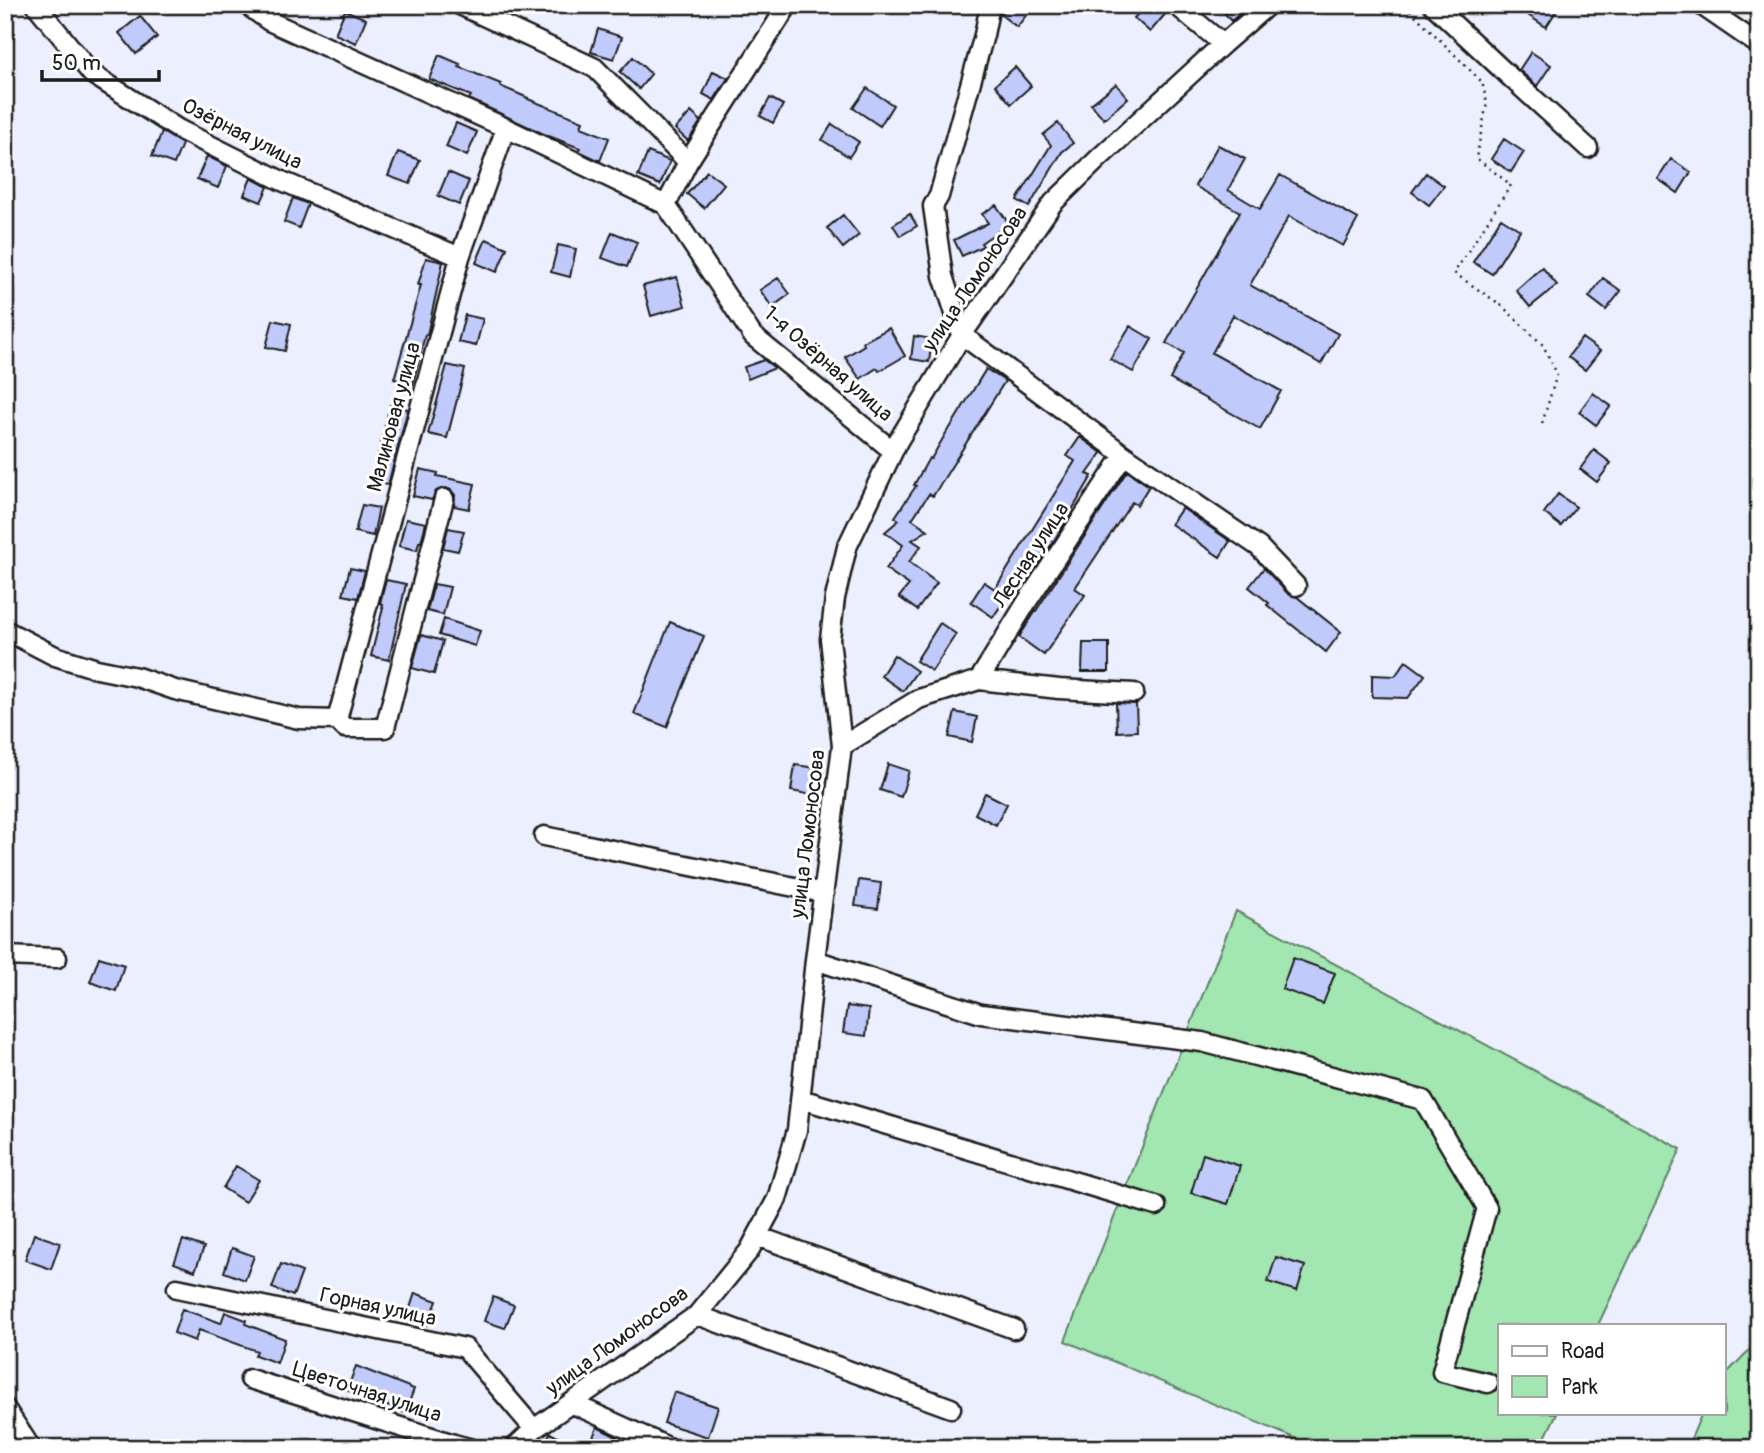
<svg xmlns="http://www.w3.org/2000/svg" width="1764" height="1453" font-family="Pangolin,sans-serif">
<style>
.green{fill:#a2e6b1;stroke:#5f8166;stroke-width:2}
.building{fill:#c0cbfc;stroke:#1c1c1c;stroke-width:2}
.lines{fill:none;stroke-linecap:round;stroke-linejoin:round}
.minor-casing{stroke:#1c1c1c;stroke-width:23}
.path{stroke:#1c1c1c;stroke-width:2.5;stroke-dasharray:2 5;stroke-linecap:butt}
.minor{stroke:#fff;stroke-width:18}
.labels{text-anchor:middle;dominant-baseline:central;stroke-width:6;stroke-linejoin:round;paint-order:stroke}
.street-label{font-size:21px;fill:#1c1c1c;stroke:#fff}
</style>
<rect width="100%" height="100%" fill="#eceffe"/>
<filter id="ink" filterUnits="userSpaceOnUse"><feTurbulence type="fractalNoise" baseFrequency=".0143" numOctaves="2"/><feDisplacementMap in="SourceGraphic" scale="14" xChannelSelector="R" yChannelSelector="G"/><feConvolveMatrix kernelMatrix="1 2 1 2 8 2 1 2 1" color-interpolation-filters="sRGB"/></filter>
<g filter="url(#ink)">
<path class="green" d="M1236,911l445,238 -83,176h-98v88h57l-17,35h-167l-74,-8 -234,-99z
M1759,1340v108h-72l15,-35h22v-37z"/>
<path class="building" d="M1008,5h26l-17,22 -16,-12z
M1146,5h13l8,7 -17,20 -16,-14z
M1218,5h32l-19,16z
M1531,5h29l-14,22 -21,-14z
M345,10l21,9 -10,24 -21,-9z
M140,16l17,21 -21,17 -17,-21z
M598,29l24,8 -8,22 -23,-7z
M1531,52l20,13 -14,21 -18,-16z
M439,55l21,9 -1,3 42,17 -1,2 28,12v1l55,22 -2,6 28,11 -9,23 -21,-10 1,-3 -34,-13 -77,-36 2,-3 -42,-17z
M633,57l18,17 -12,15 -19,-17z
M1015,67l16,19 -20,18 -16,-19z
M713,71l15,7 -14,22 -11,-6z
M1116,84l12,14 -24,21 -13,-15z
M867,88l26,17 -13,21 -27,-18z
M770,98l13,7 -10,18 -13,-7z
M691,112l10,9 -13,20 -13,-12z
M456,123l21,9 -10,24 -21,-9z
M1058,123l15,20 -11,9 -33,55 -12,-7 34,-55 -8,-10z
M832,124l27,18 -10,15 -27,-17z
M162,132l20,12 -8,20 -22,-8z
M1504,139l20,13 -13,20 -20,-13z
M1218,145l27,14 -17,31 32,19 20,-34 78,44 -15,27 -54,-30 -39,69 88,49 -17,30 -88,-49 -21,38 69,38 -21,38 -90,-50 14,-26 -18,-10 74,-131 -45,-26z
M398,152l22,8 -10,24 -22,-8z
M648,152l22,9 -10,24 -22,-9z
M207,156l20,10 -9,22 -21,-9z
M1671,159l20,13 -13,21 -20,-14z
M707,171l17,13 -20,24 -17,-14z
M448,172l21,9 -10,24 -21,-9z
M1426,173l18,13 -15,19 -17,-13z
M251,178l17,9 -7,15 -17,-7z
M293,198l15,6 -9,24 -15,-6z
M996,205l13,19 -28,19 2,3 -21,10 -8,-16 34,-17 -6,-9z
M910,214l7,12 -17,10 -7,-11z
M843,215l16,20 -16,13 -16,-20z
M1501,218l19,12 -28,44 -19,-12z
M612,232l25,10 -10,25 -25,-9z
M486,239l21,9 -10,24 -21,-9z
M558,245l18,4 -6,28 -19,-5z
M426,258l17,4 -16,73h-2l-12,49 -19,-5 27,-94h-3z
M1542,267l15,18 -27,22 -14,-17z
M677,277l8,29 -34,10 -8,-30z
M778,278l12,16 -18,13 -12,-17z
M1603,278l18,13 -15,19 -17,-13z
M465,315l18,4 -7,27 -18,-4z
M273,320l18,4 -6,27 -19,-4z
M1130,326l22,13 -19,33 -23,-13z
M889,328l16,28 -26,15 -2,-3 -17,11 -15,-22 19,-12 -1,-3z
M914,336l18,3 -3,23 -18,-3z
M1582,338l18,13 -15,19 -17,-13z
M764,360l11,8 -27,11 -4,-12z
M447,365l18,4 -18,69 -19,-4z
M986,369l19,12 -72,115 -4,-2 -17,25 16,11 -16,10 9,6 -12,16 28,21 -20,27 -18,-13 10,-12 -23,-16 17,-24 -18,-13 14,-12 -4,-3 21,-31 -2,-1 15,-27 2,1 18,-31h1z
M1593,393l18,13 -15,19 -17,-13z
M390,405l18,4 -20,76 -16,-4z
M1080,437l22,16 -15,21 5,2 -37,63 -30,44 -4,6 -6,-4 -22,32 -22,-15 13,-20 11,7 80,-128 -8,-5z
M1594,450l17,13 -14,19 -17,-13z
M420,469l18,4 -1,3 38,8 -6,25 -15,-3 1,-11 -4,-5 -5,-2 -10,3 -4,9 -19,-4z
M1127,471l22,15 -12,19 -5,-3 -57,86 10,7 -41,60 -25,-18z
M1558,494l18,13 -15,19 -17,-13z
M362,505l17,3 -6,28 -18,-4z
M1182,508l48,33 -10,16 -49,-33z
M406,519l20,4 -5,19h-2l-2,8 -18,-4z
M448,528l16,3 -6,20 -15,-3z
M350,568l15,3 -7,27 -15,-3z
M1264,568l24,26 9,3 44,35 -15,20 -59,-47 2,-2 -20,-16z
M386,580l20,4 -17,76 -18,-4 12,-48h-1l1,-4 -3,-1z
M434,584l16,3 -7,28 -16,-4z
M444,619l36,12 -5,15 -36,-11z
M670,622l34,14 -37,91 -33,-13z
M940,623l16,11 -24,37 -16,-10z
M421,635l22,6 -9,33 -22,-6z
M1083,643h26v29h-27z
M894,655l23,16 -14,20 -22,-15z
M1406,661l19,14 -17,23 -36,-1v-22l23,1z
M1116,703l20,1 1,27 -20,1z
M955,712l22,5 -5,25 -23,-5z
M888,764l21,7 -8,26 -21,-7z
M795,765l22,3 -4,27 -22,-4z
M985,793l22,11 -11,21 -21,-11z
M859,880l22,3 -3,26 -23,-3z
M99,957l25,8 -8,26 -26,-9z
M1293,958l42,15 -12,31 -41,-15z
M847,1006l22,3 -3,27 -23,-3z
M1203,1154l37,12 -12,38 -37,-11z
M236,1166l23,14 -14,22 -22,-14z
M34,1234l26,9 -9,26 -26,-9z
M183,1240l21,7 -9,24 -21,-8z
M232,1248l22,8 -9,24 -21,-8z
M1276,1257l29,9 -8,25 -29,-9z
M281,1264l21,8 -9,24 -21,-8z
M415,1293l22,8 -9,24 -21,-8z
M493,1297l21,8 -9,23 -21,-7z
M182,1309l39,14 4,-11 21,8 -1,4 40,15 -8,24 -22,-8 2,-4 -58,-21 -4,11 -21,-8z
M356,1366l58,23 -9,24 -58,-23z
M674,1392l44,15 -10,30 -44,-14z
M597,1427l20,10 -4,11h-24z
M550,1433l28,15h-36z"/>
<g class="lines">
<defs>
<path id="minor" d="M36,5l56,69 86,55 104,52 178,76
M247,5l22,16 237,107 160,77
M460,5l135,63 93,94
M990,5l-6,30 -45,161 -6,10 10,70 19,59 162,120 135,92 37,39
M1176,5l47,39
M1433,5l76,71 79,72
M1701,5l58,40
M666,205l87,131 140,115
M666,205l22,-43 100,-157
M5,630l50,26 42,13 40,8 38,13 124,29 38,1 8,8h40l59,-229
M979,680l49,-80 96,-145
M337,720l123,-463 46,-129
M842,746l77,-47 60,-19 80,9 75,4
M544,836l280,57
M5,956l52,2
M815,960l166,54 221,28 221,58 64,108 -45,164 46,11
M801,1099l355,107
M757,1236l257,93
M177,1288l288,60 69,81
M697,1315l254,93
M250,1379l204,65 15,4
M571,1403l99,45
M5,1408l26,40
M514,1448l20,-19 163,-114 52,-64 28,-52 20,-69 18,-170 27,-214 -12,-107 5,-41 12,-51 51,-106 64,-106 91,-132 46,-45 124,-114 45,-39"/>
</defs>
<use href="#minor" class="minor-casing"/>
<path class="path" d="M1405,5l77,77 5,21 -11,55 35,27 -57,88 47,32 42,40 14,29 -16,53"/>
<use href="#minor" class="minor"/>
</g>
</g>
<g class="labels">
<g class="street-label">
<text transform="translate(242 134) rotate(27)">Озёрная улица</text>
<text transform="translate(975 279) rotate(-56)">улица Ломоносова</text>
<text transform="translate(828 364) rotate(41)">1-я Озёрная улица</text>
<text transform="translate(394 417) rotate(-75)">Малиновая улица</text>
<text transform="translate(1031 555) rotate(-57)">Лесная улица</text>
<text transform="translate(808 834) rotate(-83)">улица Ломоносова</text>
<text transform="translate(378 1307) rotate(12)">Горная улица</text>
<text transform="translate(617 1341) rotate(-36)">улица Ломоносова</text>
<text transform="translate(367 1392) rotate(18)">Цветочная улица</text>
</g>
</g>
<rect width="1764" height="1453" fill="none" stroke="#fff" stroke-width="28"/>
<rect x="14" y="14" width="1736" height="1425" fill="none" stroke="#1c1c1c" stroke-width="2.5" filter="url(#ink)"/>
<rect x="1498" y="1324" width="228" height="91" fill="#ffffff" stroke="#a4a4a4" stroke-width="2"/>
<rect x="1512" y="1346" width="35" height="10" fill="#ffffff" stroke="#a4a4a4" stroke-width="2"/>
<text x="1561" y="1358" font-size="21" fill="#1c1c1c">Road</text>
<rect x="1512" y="1376" width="35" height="21" fill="#a2e6b1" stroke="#a4a4a4" stroke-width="2"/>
<text x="1561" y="1394" font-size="21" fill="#1c1c1c">Park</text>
<path d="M42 70v10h117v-10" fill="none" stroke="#1c1c1c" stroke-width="3.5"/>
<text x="52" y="70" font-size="21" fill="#1c1c1c" stroke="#ffffff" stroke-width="5" paint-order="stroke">50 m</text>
</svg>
